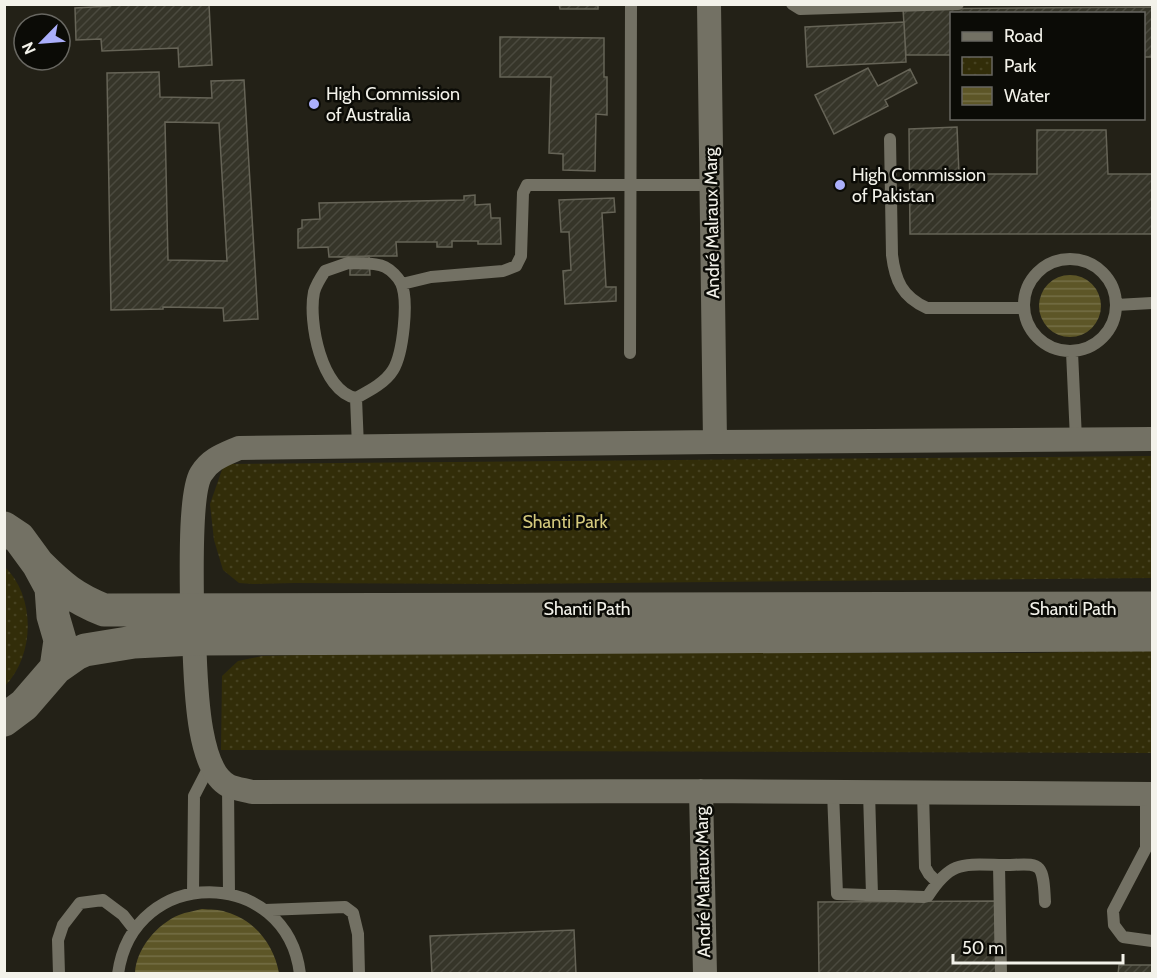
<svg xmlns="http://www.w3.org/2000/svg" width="1157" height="978" font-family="Cabin,sans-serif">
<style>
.park{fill:url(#park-dots)}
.water{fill:url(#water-rules)}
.building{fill:url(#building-hatch);stroke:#666457;stroke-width:1.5;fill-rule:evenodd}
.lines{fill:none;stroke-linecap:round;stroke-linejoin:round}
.service{stroke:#737164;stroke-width:12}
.minor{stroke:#737164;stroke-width:24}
.secondary{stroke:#737164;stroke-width:33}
.poi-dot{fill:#abaffb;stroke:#0b0b06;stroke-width:2}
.labels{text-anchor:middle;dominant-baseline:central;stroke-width:5;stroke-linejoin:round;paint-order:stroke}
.poi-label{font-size:18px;fill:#f3f2ea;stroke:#0b0b06;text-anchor:start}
.street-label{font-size:18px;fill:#f3f2ea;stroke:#0b0b06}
.park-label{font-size:18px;fill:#d4c97d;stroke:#0b0b06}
</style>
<defs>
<pattern id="park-dots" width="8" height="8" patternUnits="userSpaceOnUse" patternTransform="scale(1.5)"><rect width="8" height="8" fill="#322d09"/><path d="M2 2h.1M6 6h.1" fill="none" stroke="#464221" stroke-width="1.8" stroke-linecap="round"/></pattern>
<pattern id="water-rules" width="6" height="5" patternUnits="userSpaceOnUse" patternTransform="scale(1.5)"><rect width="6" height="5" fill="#5d5627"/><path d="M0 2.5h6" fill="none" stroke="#756f46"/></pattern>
<pattern id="building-hatch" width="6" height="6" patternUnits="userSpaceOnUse" patternTransform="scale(1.5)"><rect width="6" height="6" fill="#363529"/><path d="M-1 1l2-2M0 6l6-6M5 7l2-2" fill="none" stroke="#4a493e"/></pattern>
</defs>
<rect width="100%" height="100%" fill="#232117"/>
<path class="park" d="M1152,456v122l-656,6 -202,-1 -41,1 -14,-1 -16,-13 -9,-30 -4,-36 14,-40z
M4,566c32,30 31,89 1,120z
M1152,649v104l-931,-3 1,-74 16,-15 24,-5 113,-3h661z"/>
<path class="water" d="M1039 306a31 31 0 1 1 62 0a31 31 0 1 1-62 0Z
M202,909c8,1 17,0 24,3 29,8 48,33 53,61h-144c1,-24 22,-49 44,-58 7,-3 16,-4 23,-6z"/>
<path class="building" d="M110,4h99l3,61 -33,2 -1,-19 -76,3 -1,-12 -25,1 -1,-32 35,-2z
M559,4h39v5h-38z
M1152,7v50h-8v-43h-192v41h-46l-3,-46z
M904,22l2,40 -99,5 -2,-40z
M500,37l104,1v39h3v38l-11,-1 -1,57 -32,-1v-16l-14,-1 2,-76h-51z
M868,68l10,18 32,-17 7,14 -32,17 3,6 -54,28 -19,-39z
M159,72l1,25 52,1 -1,-17 33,-1 14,239 -34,2 -1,-13 -60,-1v2l-52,1 -4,-237zM165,122l54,1 8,138 -59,-1z
M957,127l2,47h78v-44h69l2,44h44v60h-242l-1,-105z
M475,195v10l15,-1 1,14h9l1,26h-23v-3h-26v6h-15v-5h-41l1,14h-21l-47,1 -1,-10 -30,1v-19l4,-1v-8l18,-1 -1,-16 145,-3v-4z
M614,198l1,14 -13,1 4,74h10v14l-51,3 -2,-33 8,-1 -2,-38h-8l-2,-32z
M369,256l1,19h-20v-18z
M995,901l1,73h-177l-1,-72z
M574,930l2,44h-144l-2,-38z
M1119,965h33v9h-34z"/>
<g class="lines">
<path class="service" d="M792,4l8,5 158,-5
M890,139l2,116c3,25 10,42 35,53h97
M1024 305a46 46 0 1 1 92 0a46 46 0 1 1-92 0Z
M348,263c11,1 27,-1 37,4 6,3 13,10 16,16 8,17 2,71 -8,87 -8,13 -24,21 -37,28 -35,-7 -48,-77 -42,-106 2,-7 7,-15 11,-21z
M402,284l29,-7 72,-6 13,-5 5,-10 2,-63 4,-8h185
M1116,305l36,-2
M1072,352l4,87
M630,353l1,-349
M356,398l2,49
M228,786l1,108
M833,792l4,102 87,3 4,-1c22,-34 33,-32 71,-31l2,109
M869,792l3,103
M923,792l2,75 4,7 8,8
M1146,794v54l-33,63 1,14 9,12 29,4
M999,865c41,0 44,-8 46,37
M193,893l1,-97 16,-31
M265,910l80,-3 8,6 5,21 1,40
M59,974l-1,-34 5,-15 17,-22 23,-3 20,15 11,14
M118,974c15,-110 169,-108 182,0"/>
<path class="minor" d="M709,4l6,438
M192,609c0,-27 -3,-115 9,-135 9,-15 22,-19 38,-26l476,-6 437,-3
M194,639c2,35 1,130 35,147 7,3 16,4 23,6l449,-1 451,3
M701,791l4,183"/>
<path class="secondary" d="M4,528l15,10 19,26 13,24 2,28 7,24 -4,28
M38,564c23,23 36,34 66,46l1048,-2
M4,720l20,-15 32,-37 20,-14 9,-4 49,-8 60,-3 958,-4"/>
</g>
<g class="poi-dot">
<circle cx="314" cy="104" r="6"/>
<circle cx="840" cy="185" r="6"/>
</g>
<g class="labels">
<g class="poi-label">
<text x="326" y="94">High Commission<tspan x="326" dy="21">of Australia</tspan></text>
<text x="852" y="175">High Commission<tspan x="852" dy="21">of Pakistan</tspan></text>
</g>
<g class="street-label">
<text transform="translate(712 223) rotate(-91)">André Malraux Marg</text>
<text x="587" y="609">Shanti Path</text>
<text x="1073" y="609">Shanti Path</text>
<text transform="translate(703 882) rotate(-91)">André Malraux Marg</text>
</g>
<g class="park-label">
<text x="565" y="522">Shanti Park</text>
</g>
</g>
<rect width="1157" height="978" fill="none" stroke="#f3f2ea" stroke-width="12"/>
<rect x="950" y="12" width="195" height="108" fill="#0b0b06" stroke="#686761" stroke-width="1.5"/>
<rect x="962" y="32" width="30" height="9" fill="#737164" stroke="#686761" stroke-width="1.5"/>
<text x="1004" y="42" font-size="18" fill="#f3f2ea">Road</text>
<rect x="962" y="57" width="30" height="18" fill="url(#park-dots)" stroke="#686761" stroke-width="1.5"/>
<text x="1004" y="72" font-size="18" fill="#f3f2ea">Park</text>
<rect x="962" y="87" width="30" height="18" fill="url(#water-rules)" stroke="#686761" stroke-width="1.5"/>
<text x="1004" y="102" font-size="18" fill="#f3f2ea">Water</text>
<g transform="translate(42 42) rotate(245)"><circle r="28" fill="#0b0b06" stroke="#686761" stroke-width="1.5"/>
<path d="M0-4.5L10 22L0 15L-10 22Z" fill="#abaffb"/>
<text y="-9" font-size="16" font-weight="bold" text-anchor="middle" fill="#f3f2ea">N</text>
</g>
<path d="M953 954v9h170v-9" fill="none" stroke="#f3f2ea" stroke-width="3"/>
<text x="962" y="954" font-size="18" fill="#f3f2ea" stroke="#0b0b06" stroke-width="4.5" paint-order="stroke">50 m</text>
</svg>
